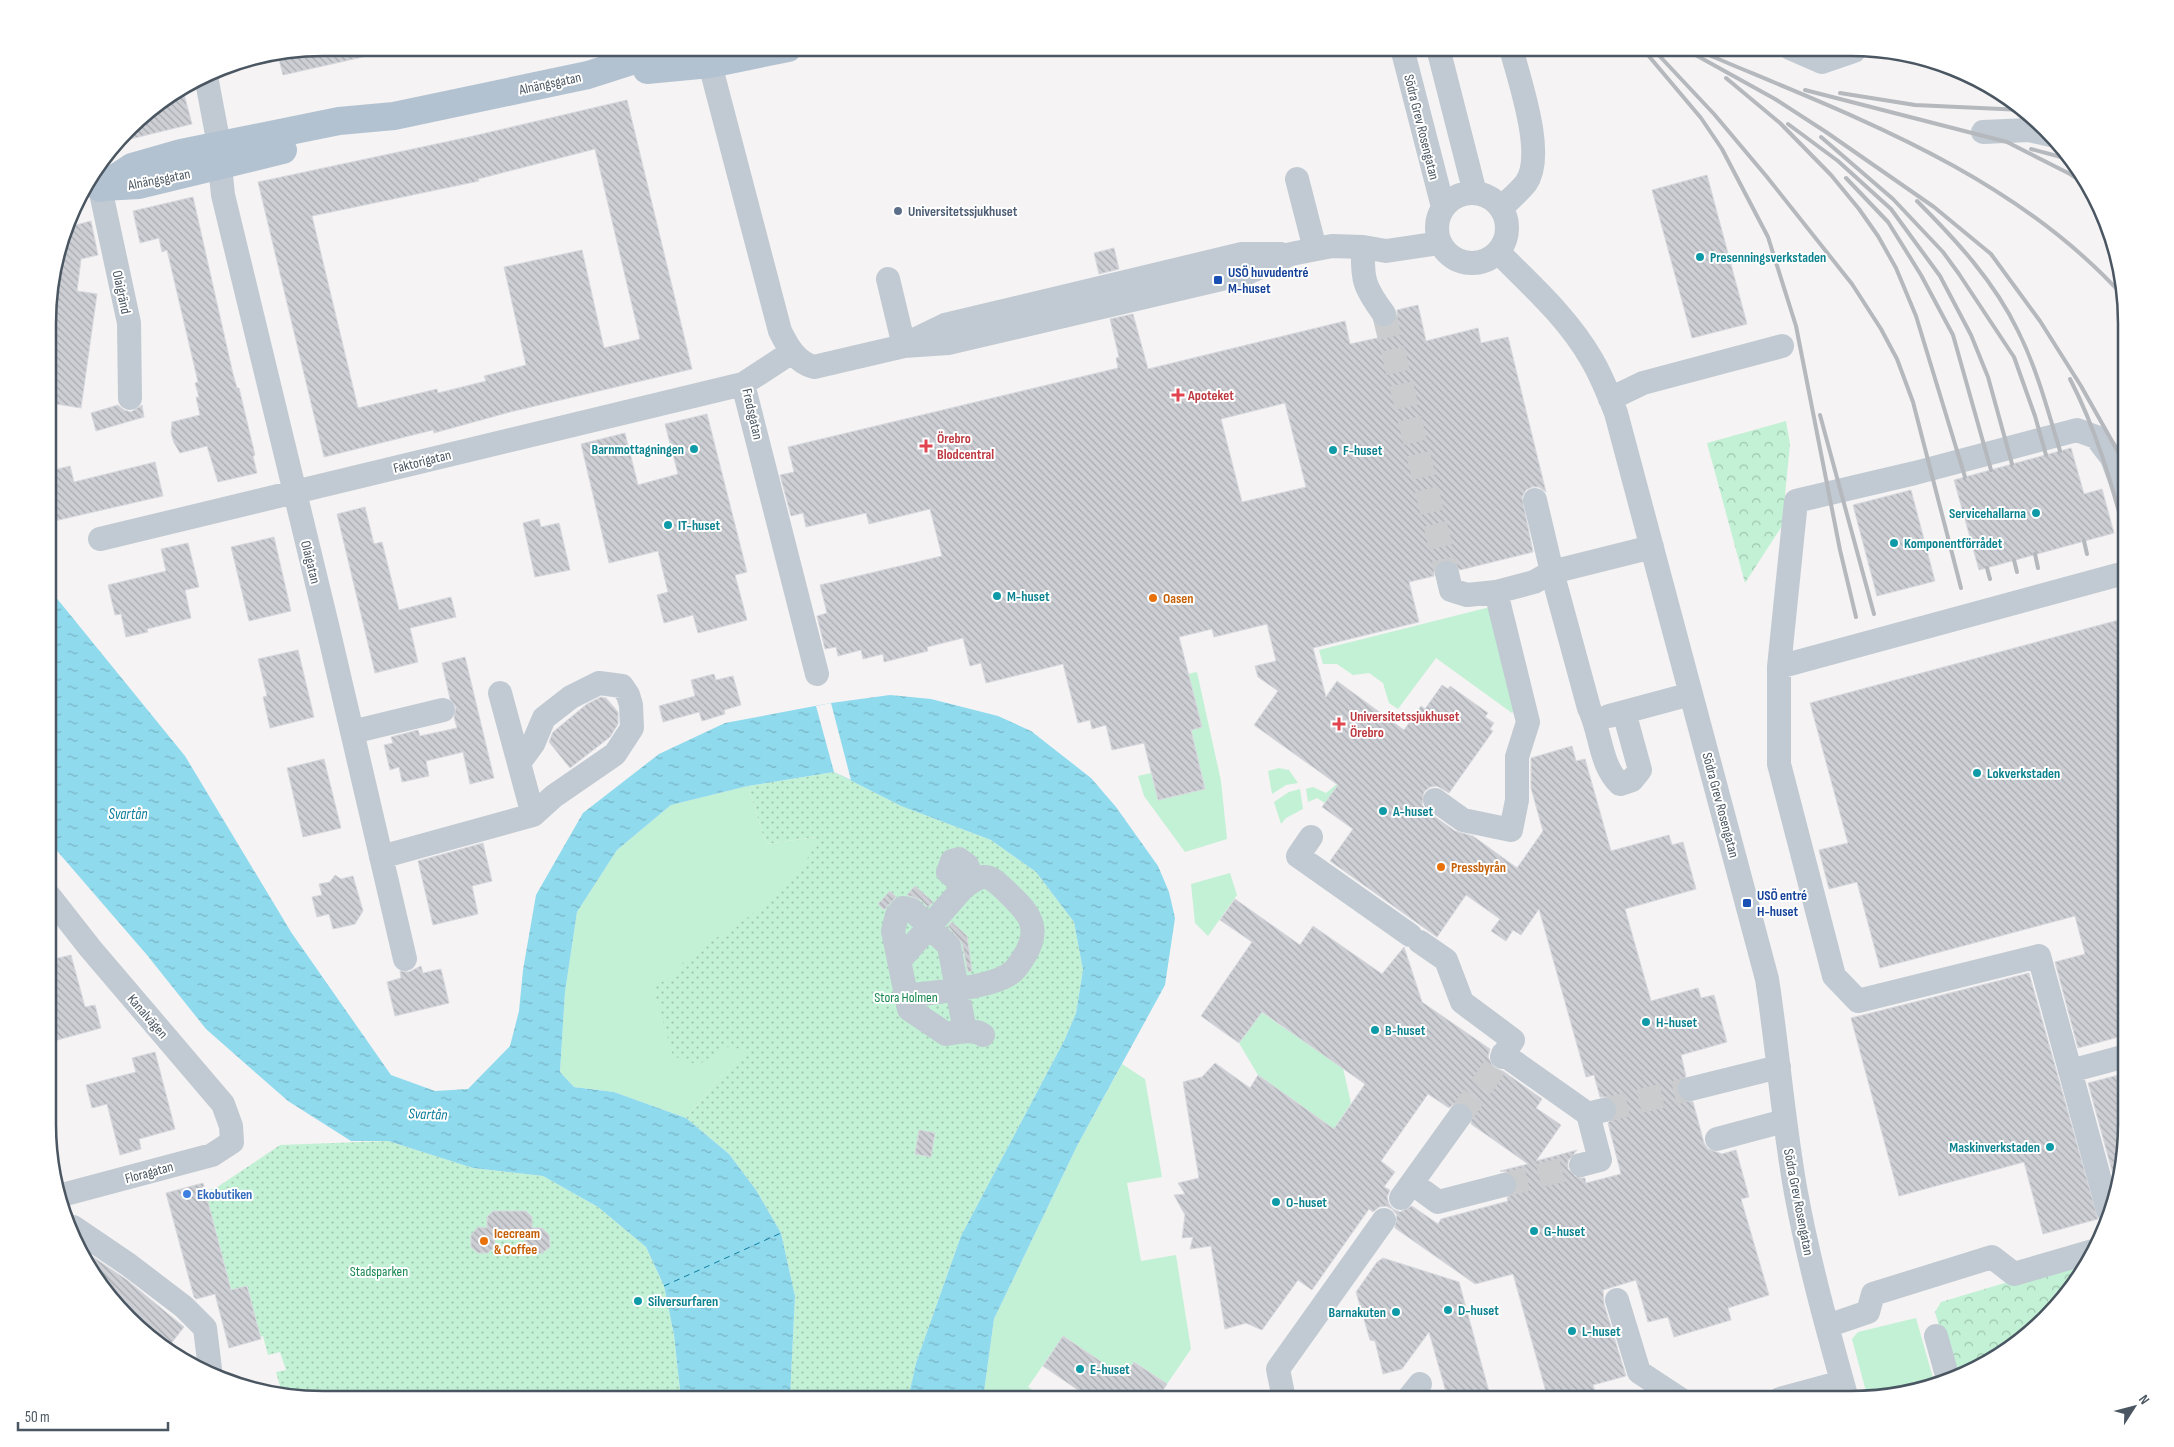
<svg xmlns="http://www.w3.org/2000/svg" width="2174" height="1447" viewBox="0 0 2174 1447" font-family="'Sofia Sans Condensed',sans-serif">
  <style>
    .grass { fill: #c3f1d5 }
    .forest { fill: url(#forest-crowns) }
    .park { fill: url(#park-dots) }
    .water { fill: url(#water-ripples) }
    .pier { fill: #f5f3f3 }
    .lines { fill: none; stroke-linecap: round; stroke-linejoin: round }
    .ferry { stroke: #0c7c9b; stroke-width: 1; stroke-dasharray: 6 5; stroke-linecap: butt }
    .building { fill: url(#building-back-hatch); stroke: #d7d9de; fill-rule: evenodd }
    .minor-tunnel { stroke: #caccce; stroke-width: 24; stroke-dasharray: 24 12; stroke-linecap: butt }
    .minor { stroke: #c1cad2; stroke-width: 24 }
    .major { stroke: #b3c2d1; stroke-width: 28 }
    .rail { stroke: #b5b8bd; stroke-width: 4 }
    .service-dot { fill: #5c6f8a; stroke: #fff; stroke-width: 2 }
    .culture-dot { fill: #0f9aa8; stroke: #fff; stroke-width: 2 }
    .transit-dot { fill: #1a4fb4; stroke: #fff; stroke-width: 2 }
    .health-dot { fill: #e0444e; stroke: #fff; stroke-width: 2 }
    .food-dot { fill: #e8710a; stroke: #fff; stroke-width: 2 }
    .shop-dot { fill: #3f7fe0; stroke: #fff; stroke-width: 2 }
    .labels { text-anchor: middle; stroke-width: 4; stroke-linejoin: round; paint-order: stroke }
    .street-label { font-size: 14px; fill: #4a5661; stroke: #fff }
    .service-label { font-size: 14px; font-weight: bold; fill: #4e5e75; stroke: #fff; text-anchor: start }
    .culture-label { font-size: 14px; font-weight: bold; fill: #0d838f; stroke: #fff; text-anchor: start }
    .transit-label { font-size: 14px; font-weight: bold; fill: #164399; stroke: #fff; text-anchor: start }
    .health-label { font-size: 14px; font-weight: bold; fill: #be3a42; stroke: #fff; text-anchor: start }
    .food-label { font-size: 14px; font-weight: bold; fill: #c56008; stroke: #fff; text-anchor: start }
    .park-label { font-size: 14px; fill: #17864f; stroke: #fff }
    .shop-label { font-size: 14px; font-weight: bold; fill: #366cbe; stroke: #fff; text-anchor: start }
    .water-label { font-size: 15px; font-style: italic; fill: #0c7c9b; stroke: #fff }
    .rim { fill: none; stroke: #4a5661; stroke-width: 2.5 }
  </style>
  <defs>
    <pattern id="forest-crowns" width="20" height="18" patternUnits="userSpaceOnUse" patternTransform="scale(1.25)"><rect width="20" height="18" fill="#c3f1d5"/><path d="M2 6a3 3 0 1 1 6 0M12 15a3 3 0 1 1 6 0" fill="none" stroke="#a0c6b0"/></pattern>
    <pattern id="park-dots" width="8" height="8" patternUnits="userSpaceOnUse" patternTransform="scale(1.25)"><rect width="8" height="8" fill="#c3f1d5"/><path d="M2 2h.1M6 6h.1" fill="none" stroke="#a0c6b0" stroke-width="1.8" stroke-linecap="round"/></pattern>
    <pattern id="water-ripples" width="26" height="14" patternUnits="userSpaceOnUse" patternTransform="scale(1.25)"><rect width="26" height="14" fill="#90daee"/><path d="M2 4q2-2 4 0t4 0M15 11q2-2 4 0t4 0" fill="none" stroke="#78b4c4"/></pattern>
    <pattern id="building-back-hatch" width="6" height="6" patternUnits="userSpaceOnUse" patternTransform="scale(1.25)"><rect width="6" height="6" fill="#cdcfd5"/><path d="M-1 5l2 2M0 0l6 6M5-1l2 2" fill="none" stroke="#a8abb0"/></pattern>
  </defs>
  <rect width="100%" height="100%" fill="#f5f3f3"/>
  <path class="grass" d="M1490,607L1518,709L1512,713L1436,658L1398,709L1389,703L1383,683L1369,673L1353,675L1337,664H1323L1319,650Z
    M1197,672L1221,781L1227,839L1185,852L1144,796L1138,776L1151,773L1158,800L1205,789L1191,730L1188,674Z
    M1279,768L1289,770L1298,783L1286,785L1272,794L1268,771Z
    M1337,784L1341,787L1325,803L1317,798L1308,802L1306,789L1313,787L1326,793Z
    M748,786L766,844L817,837L816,858L720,1011L752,1050L721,1076L686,1118L614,1092L574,1087L560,1072L565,991L577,912L617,850L671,805Z
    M1300,789L1303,809L1286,818L1281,824L1274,802L1289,792Z
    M1230,873L1237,895L1208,936L1195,923L1191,884Z
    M1261,1012L1343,1068L1351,1103L1334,1129L1258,1075L1239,1043Z
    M1122,1064L1145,1079L1162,1177L1127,1183L1141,1261L1176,1255L1191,1349L1167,1384L1135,1362L1124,1377L1063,1336L1028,1387L1046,1399H983L994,1319L1077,1146Z
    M1916,1318L1935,1385L1922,1390L1868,1399L1852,1339L1858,1332Z"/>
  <path class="forest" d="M1786,421L1790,444L1782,526L1745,583L1707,443Z
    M2089,1258C2068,1300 2029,1338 1989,1362C1979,1368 1966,1372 1954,1377L1935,1312L1941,1302Z"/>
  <path class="park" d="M834,772L901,806L991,840L1036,872L1074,922L1083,970L1076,1013L1065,1039L961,1236L916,1363L908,1399H790L795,1296L781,1233L756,1190L729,1154L686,1118L721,1076L751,1050L726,1047L698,1065L673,1056L653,987L673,976L681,964L701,952L707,944C747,918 804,886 816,837L766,844L748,786Z
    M388,1141L473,1168L543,1176L598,1207L646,1247L664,1286L674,1335L681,1399H571L555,1396L549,1399H323L282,1393L276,1372L286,1370L280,1352L268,1355L263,1336L260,1337L247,1286L231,1290L205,1191L216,1188L280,1145Z"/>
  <path class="water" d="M50,590L185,756L291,932L391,1075L435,1091L468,1089L510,1046L519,1011L523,970L536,895L583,813L659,754L725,723L831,703L890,695L931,699L998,716L1031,731L1091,778L1116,807L1158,866L1169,892L1175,918L1165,985L1077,1146L994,1319L983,1399H908L916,1363L961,1236L1065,1039L1076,1013L1083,970L1074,922L1036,872L991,840L901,806L834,772L748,786L671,805L617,850L577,912L565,992L560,1072L574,1087L614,1092L686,1118L729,1154L756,1190L781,1233L795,1296L790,1399H681L674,1335L664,1286L646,1247L598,1207L543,1176L473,1168L388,1141H351L288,1101L206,1029L147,955L58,852L50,838Z"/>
  <path class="pier" d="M831,703L851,780L834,772L816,706Z"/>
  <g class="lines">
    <path class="ferry" d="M664,1286L781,1233"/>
  </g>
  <path class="building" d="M323,48H375L376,54L283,75L278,56Z
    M183,90L192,124L122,141L141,116Z
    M627,100L692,369L510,412L434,433L433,430L324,457L258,182L469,137ZM595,149L640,339L604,348L582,250L504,267L526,365L484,376L486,381L438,393L437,389L358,408L312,216L479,181L478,179Z
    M1707,175L1747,324L1692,338L1652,190Z
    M193,197L233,374L237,388H239L255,455L253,456L257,473L218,482L207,446L180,453L174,443L171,433L172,422L200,415L196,397H199L195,383L198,382L167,250L162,252L159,238L140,243L133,211Z
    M91,221L98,255L81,259L77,291L97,294L81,408L50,403V287L68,227Z
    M1114,248L1119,269L1099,274L1094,253Z
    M1418,305L1426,341L1478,328L1481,343L1508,337L1546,492L1539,487H1532L1526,490L1522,497L1533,552L1460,570L1451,560H1443L1434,569V576L1409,582L1419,622L1313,648L1326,697L1337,681L1404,730L1421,706L1425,709L1442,685L1448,689L1450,686L1488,713L1485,717L1494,723L1490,729L1493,731L1449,793L1437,786L1430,787L1424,792L1422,805L1427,811L1455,831L1473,836L1517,868L1543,831L1531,788V758L1572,746L1576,761L1585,759L1611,851L1669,835L1672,845L1683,842L1696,889L1625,909L1651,1001L1698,988L1701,998L1714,995L1727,1042L1681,1055L1686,1076L1677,1085V1092L1680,1099L1693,1102L1704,1143L1708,1149L1722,1154L1736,1150L1749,1197L1741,1199L1769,1295L1728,1308L1731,1320L1674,1337L1668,1317L1648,1322L1636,1280L1603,1290L1604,1304L1626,1376L1593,1385L1597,1399H1548L1513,1274L1475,1284L1395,1228L1397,1215L1392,1209L1386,1206L1379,1207L1373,1212L1369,1209L1312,1290L1298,1280L1262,1330L1246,1323L1225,1329L1211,1246L1190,1249L1193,1237L1182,1238L1185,1215L1174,1195L1185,1194L1178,1183L1199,1178L1183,1082L1202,1077L1215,1063L1250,1088L1258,1075L1334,1129L1365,1084L1262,1012L1239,1043L1201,1016L1252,942L1220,920L1235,899L1300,945L1313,926L1382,974L1404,947L1422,1002L1490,1049L1488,1057L1494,1068L1503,1071L1542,1099L1536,1108L1561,1125L1536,1161L1577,1150L1568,1161V1169L1577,1178H1585L1586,1183L1621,1174L1608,1123L1617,1114V1106L1608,1097H1600L1594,1075L1586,1077L1539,909L1521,935L1513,930L1506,941L1491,931L1500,919L1466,895L1437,937L1330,861L1353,829L1322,807L1338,785L1254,725L1278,691L1258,677L1255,666L1276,661L1267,624L1214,637L1212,629L1179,637L1202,727L1191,730L1205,789L1158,800L1144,743L1112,750L1106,725L1092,729L1090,720L1078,723L1063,664L986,683L981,663L970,666L963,638L927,647L928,651L884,662L883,654L863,659L861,650L838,656L836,647L825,649L817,616L827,613L820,585L942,556L930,509L869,524L866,513L806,527L803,513L791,516L780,475L794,472L788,447L1118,368L1116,358L1119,357L1110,319L1133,314L1148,369L1345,321L1350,344L1382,337L1379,327L1386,328L1392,325L1397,319V310ZM1285,403L1306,487L1242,502L1221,419ZM1428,1094L1449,1108L1455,1103L1468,1105L1473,1111L1471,1124L1528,1164L1500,1171L1508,1172L1517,1181V1189L1507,1198L1508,1201L1441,1219L1438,1224L1412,1206L1400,1212L1393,1209L1389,1204L1387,1197L1390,1190L1384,1187L1395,1172L1381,1161Z
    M118,405L124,410L131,412L142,405L144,417L96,431L91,413Z
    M707,414L747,572L735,575L747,620L698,633L693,615L664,623L657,595L668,592L658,551L609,563L581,444L625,433L638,485L678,474L665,424Z
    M2071,448L2084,494L2102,489L2114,533L1979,570L1954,480Z
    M155,462L163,496L50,522V471L70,466L74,482Z
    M1911,490L1935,581L1877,596L1853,505Z
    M365,507L374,544L382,542L399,610L451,597L456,617L410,628L418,662L375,673L337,514Z
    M539,519L541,527L559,523L570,570L535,577L523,523Z
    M274,537L291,611L249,621L231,547Z
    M188,543L199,587L185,590L191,618L147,629L148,632L126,637L121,614L115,615L108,585L166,571L161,549Z
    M2126,618V1035L2078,1048L2055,962L2085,954L2075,916L1880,968L1857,882L1829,889L1819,850L1848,843L1810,703Z
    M298,650L314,717L270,728L263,697L267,696L258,659Z
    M465,657L494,778L470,784L463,752L426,761L429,776L402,782L399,767L390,770L384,745L393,743L391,737L418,730L420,736L457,728L454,717L456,707L450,699L442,663Z
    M714,674L716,680L733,676L741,705L724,710L725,714L702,721L699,712L663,722L659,706L695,696L691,680Z
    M601,697L606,698L618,712V724L610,737L570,768L549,742L553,732L587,704Z
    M324,759L341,828L303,837L287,768Z
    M483,843L492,881L472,886L478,914L433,925L418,861Z
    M335,875L341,879L353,876L363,911L355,924L333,929L329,914L317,917L312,897L322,895L319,884L330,882Z
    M915,886L933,902L928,907L921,900L907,895Z
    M890,891L896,897L884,910L878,904Z
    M952,922L967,936L972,971L968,972L962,943L948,926Z
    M71,955L85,1007L95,1005L101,1028L50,1042V960Z
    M421,966L423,973L441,969L449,1003L395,1016L387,982L401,978L400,971L409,972Z
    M2029,973L2098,1219L2043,1234L2024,1162L1899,1196L1851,1018Z
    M155,1052L175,1129L139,1139L141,1149L120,1155L107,1104L92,1108L86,1085L136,1072L132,1058Z
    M2126,1073V1142L2117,1189L2088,1083Z
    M919,1130L935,1133L931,1157L915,1154Z
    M203,1183L231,1290L247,1286L261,1339L229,1348L215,1294L196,1299L194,1297L166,1193Z
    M493,1211H526L532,1217V1228H542L549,1235L550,1247L542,1253L531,1254L525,1245L524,1235L494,1234L495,1246L488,1253H478L471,1247V1235L478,1227L487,1228V1217Z
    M80,1248L127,1280L184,1327L166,1350L116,1306L85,1262Z
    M1383,1258L1459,1282L1491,1399H1448L1429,1332L1402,1369L1383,1374L1375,1341L1370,1340L1356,1292L1377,1262Z
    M1063,1336L1124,1377L1134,1362L1167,1384L1157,1399H1091L1043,1366Z"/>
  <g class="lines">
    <path class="minor-tunnel" d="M1384,314L1447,573
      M1604,1110L1690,1089
      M1460,1116L1502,1057
      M1504,1185L1581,1165"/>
    <path class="minor" d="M1402,48L1443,207
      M1438,48L1475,193
      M1790,48L1822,62L1854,51L1856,48
      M710,64L780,331C788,347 796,362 814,367L904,346L948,343L1247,273L1291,254L1332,246L1363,247L1386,251L1440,243
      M206,76L219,145
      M1983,132L2029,130L2051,135
      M220,166L223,195L329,633L405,959
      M1297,179L1315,249
      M100,188L129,323L130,398
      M1437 228a35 35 0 1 1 70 0a35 35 0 1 1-70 0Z
      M1501,208C1509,200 1519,192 1526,183C1546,155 1519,80 1511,48
      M1363,247C1362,280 1364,287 1384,314
      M1498,252C1532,286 1568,318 1592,360C1602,377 1609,395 1616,413L1767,979C1778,1050 1783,1122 1796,1193C1809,1263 1828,1331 1847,1399
      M888,279L904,346
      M914,340L945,325L1242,254H1281
      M743,384L817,674
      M1610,399L1643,383L1782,346
      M1535,500L1552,572L1589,708C1601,732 1600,766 1620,784L1632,780L1640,770L1624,712
      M100,539L743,384L792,352
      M1447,573L1451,590L1467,595L1496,592L1534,582L1552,572L1652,547
      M1779,667L2117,575
      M500,693L533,815
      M1609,716L1691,694
      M352,732L443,710
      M1435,800L1463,820L1511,830L1517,800V757L1528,722L1496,592
      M1311,837L1298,856L1410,935
      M381,857L533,815L554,796L615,754L632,728L631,705L628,695L622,686L599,683L571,697L544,718L533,744L519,763
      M965,887L948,872L952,861L959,859L967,865L973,880
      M50,897L90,948L223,1104L231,1126L232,1142L212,1155L62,1195
      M1420,942L1446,960L1462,1002L1513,1040L1502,1057
      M900,960L963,888C969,884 975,878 983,877C992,876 998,884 1005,890C1026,910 1043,925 1025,955C1021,961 1017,969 1011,973C991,988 933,992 907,996
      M965,1031L949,946L912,910L903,908L897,915L893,931L909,1009L946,1034C958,1032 973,1028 983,1035
      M1503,1054L1588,1114L1604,1110
      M2070,1071L2126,1056
      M1690,1089L1779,1067
      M1717,1139L1784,1121
      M1581,1165L1600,1160L1588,1114
      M1412,1183L1438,1202L1504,1185
      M1401,1198L1460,1116
      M2108,1210L2039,956L1858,1001L1834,976L1779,764V667L1796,501L1915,473L2077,430L2096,437L2112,458L2126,496
      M73,1227L129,1265L184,1307L205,1328L210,1369L208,1372
      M1617,1300L1639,1372L1680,1399
      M1827,1326L1868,1312L1873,1294L1992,1257L2014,1274L2093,1251
      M1936,1336L1948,1379
      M1284,1399L1278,1369L1384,1220
      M1408,1399L1420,1384
      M1780,1399L1842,1382"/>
    <path class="major" d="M647,70L710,64L788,48
      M103,187L139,185L283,150
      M100,188L132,167L181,153L339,121L394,116L588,75L660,52L683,48"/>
    <path class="rail" d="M1642,48L1701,118L1722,149L1768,237L1796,326L1840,550L1856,617
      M1652,48L1714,114L1767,177L1852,284L1881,329L1897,359L1913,402L1961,588
      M1683,48L1775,99L1826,132L1934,207L1991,254L2040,321L2081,386L2126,466
      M1711,56C1858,118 2015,175 2125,298
      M1726,78L1780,123L1831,175L1859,209L1878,236L1896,268L1916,316L1965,477
      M1805,90L2007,142L2070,174L2091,188
      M1840,93L1915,105L2023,110
      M1788,124L1838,161L1891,209L1940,276L1971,335L1988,377L2012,464
      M1821,137L1893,199L1943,252L1959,274L2014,357L2035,416L2046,455
      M2031,149L2072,160
      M1846,178L1888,222L1921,275L1953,335L1991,470
      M1917,201C1956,240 1994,281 2018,331C2037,369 2048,411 2060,451
      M2070,379C2096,429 2111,482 2126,537
      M1820,415L1874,614
      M2084,541L2087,554
      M2035,554L2038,568
      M2014,560L2017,572
      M1987,568L1990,579"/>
  </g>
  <circle class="service-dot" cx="898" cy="211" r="5"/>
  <g class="culture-dot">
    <circle cx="1700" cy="257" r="5"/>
    <circle cx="694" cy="449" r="5"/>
    <circle cx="1333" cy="450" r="5"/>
    <circle cx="2036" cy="513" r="5"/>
    <circle cx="668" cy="525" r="5"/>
    <circle cx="1894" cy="543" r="5"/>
    <circle cx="997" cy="596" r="5"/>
    <circle cx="1977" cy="773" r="5"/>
    <circle cx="1383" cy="811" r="5"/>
    <circle cx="1646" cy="1022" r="5"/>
    <circle cx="1375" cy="1030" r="5"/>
    <circle cx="2050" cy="1147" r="5"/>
    <circle cx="1276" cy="1202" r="5"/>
    <circle cx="1534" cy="1231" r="5"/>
    <circle cx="638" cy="1301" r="5"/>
    <circle cx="1448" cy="1310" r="5"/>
    <circle cx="1396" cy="1312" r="5"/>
    <circle cx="1572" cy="1331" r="5"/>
    <circle cx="1080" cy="1369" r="5"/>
  </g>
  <g class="transit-dot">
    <rect x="1213" y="275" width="10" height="10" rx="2.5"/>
    <rect x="1742" y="898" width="10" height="10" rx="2.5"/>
  </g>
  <g class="health-dot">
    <path d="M1175.5 387.5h5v5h5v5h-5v5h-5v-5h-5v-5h5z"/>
    <path d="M923.5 438.5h5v5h5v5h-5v5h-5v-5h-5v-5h5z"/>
    <path d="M1336.5 716.5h5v5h5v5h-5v5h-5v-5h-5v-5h5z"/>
  </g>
  <g class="food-dot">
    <circle cx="1153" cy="598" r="5"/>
    <circle cx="1441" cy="867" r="5"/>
    <circle cx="484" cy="1241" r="5"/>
  </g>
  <circle class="shop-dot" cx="187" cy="1194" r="5"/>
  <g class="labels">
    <g class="street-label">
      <text transform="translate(550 83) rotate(-12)" y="5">Alnängsgatan</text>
      <text transform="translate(1422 127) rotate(76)" y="5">Södra Grev Rosengatan</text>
      <text transform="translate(159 179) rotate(-11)" y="5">Alnängsgatan</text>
      <text transform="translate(122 292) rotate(78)" y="5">Olaigränd</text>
      <text transform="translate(753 414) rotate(77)" y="5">Fredsgatan</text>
      <text transform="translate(422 461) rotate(-14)" y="5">Faktorigatan</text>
      <text transform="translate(311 562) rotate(76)" y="5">Olaigatan</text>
      <text transform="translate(1721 805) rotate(75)" y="5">Södra Grev Rosengatan</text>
      <text transform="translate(148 1016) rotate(49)" y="5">Kanalvägen</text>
      <text transform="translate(149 1172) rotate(-15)" y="5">Floragatan</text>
      <text transform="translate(1799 1202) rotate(79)" y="5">Södra Grev Rosengatan</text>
    </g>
    <g class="service-label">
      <text x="908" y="216">Universitetssjukhuset</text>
    </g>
    <g class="culture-label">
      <text x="1710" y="262">Presenningsverkstaden</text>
      <text x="684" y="454" text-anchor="end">Barnmottagningen</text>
      <text x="1343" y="455">F-huset</text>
      <text x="2026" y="518" text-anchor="end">Servicehallarna</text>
      <text x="678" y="530">IT-huset</text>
      <text x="1904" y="548">Komponentförrådet</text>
      <text x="1007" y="601">M-huset</text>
      <text x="1987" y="778">Lokverkstaden</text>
      <text x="1393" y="816">A-huset</text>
      <text x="1656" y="1027">H-huset</text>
      <text x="1385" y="1035">B-huset</text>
      <text x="2040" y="1152" text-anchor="end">Maskinverkstaden</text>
      <text x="1286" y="1207">O-huset</text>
      <text x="1544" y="1236">G-huset</text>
      <text x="648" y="1306">Silversurfaren</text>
      <text x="1458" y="1315">D-huset</text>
      <text x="1386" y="1317" text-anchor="end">Barnakuten</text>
      <text x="1582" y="1336">L-huset</text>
      <text x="1090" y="1374">E-huset</text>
    </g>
    <g class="transit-label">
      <text x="1228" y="277">USÖ huvudentré<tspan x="1228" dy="16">M-huset</tspan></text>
      <text x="1757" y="900">USÖ entré<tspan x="1757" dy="16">H-huset</tspan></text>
    </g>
    <g class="health-label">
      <text x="1188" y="400">Apoteket</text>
      <text x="937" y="443">Örebro<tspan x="937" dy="16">Blodcentral</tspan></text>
      <text x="1350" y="721">Universitetssjukhuset<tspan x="1350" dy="16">Örebro</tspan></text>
    </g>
    <g class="food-label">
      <text x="1163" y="603">Oasen</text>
      <text x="1451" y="872">Pressbyrån</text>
      <text x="494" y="1238">Icecream<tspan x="494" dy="16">&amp; Coffee</tspan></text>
    </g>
    <g class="park-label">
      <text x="906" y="1002">Stora Holmen</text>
      <text x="379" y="1276">Stadsparken</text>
    </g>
    <g class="shop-label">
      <text x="197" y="1199">Ekobutiken</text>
    </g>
    <g class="water-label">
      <text x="128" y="819">Svartån</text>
      <text transform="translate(428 1114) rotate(2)" y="5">Svartån</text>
    </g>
  </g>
  <path d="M0 0H2174V1447H0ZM323 56H1851A267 267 0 0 1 2118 323V1124A267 267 0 0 1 1851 1391H323A267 267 0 0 1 56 1124V323A267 267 0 0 1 323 56Z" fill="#fff" fill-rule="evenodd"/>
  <path class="rim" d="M323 56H1851A267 267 0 0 1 2118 323V1124A267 267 0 0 1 1851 1391H323A267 267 0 0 1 56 1124V323A267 267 0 0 1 323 56Z"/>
  <g transform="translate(2134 1407) rotate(54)" stroke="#ffffff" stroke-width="4" paint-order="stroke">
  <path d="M0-4L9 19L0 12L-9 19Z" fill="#4a5661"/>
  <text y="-8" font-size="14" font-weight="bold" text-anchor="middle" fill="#4a5661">N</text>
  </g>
  <path d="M18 1422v8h150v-8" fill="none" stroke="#4a5661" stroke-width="2.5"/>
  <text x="25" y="1422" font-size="15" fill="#4a5661" stroke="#ffffff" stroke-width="4" paint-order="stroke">50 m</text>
</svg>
